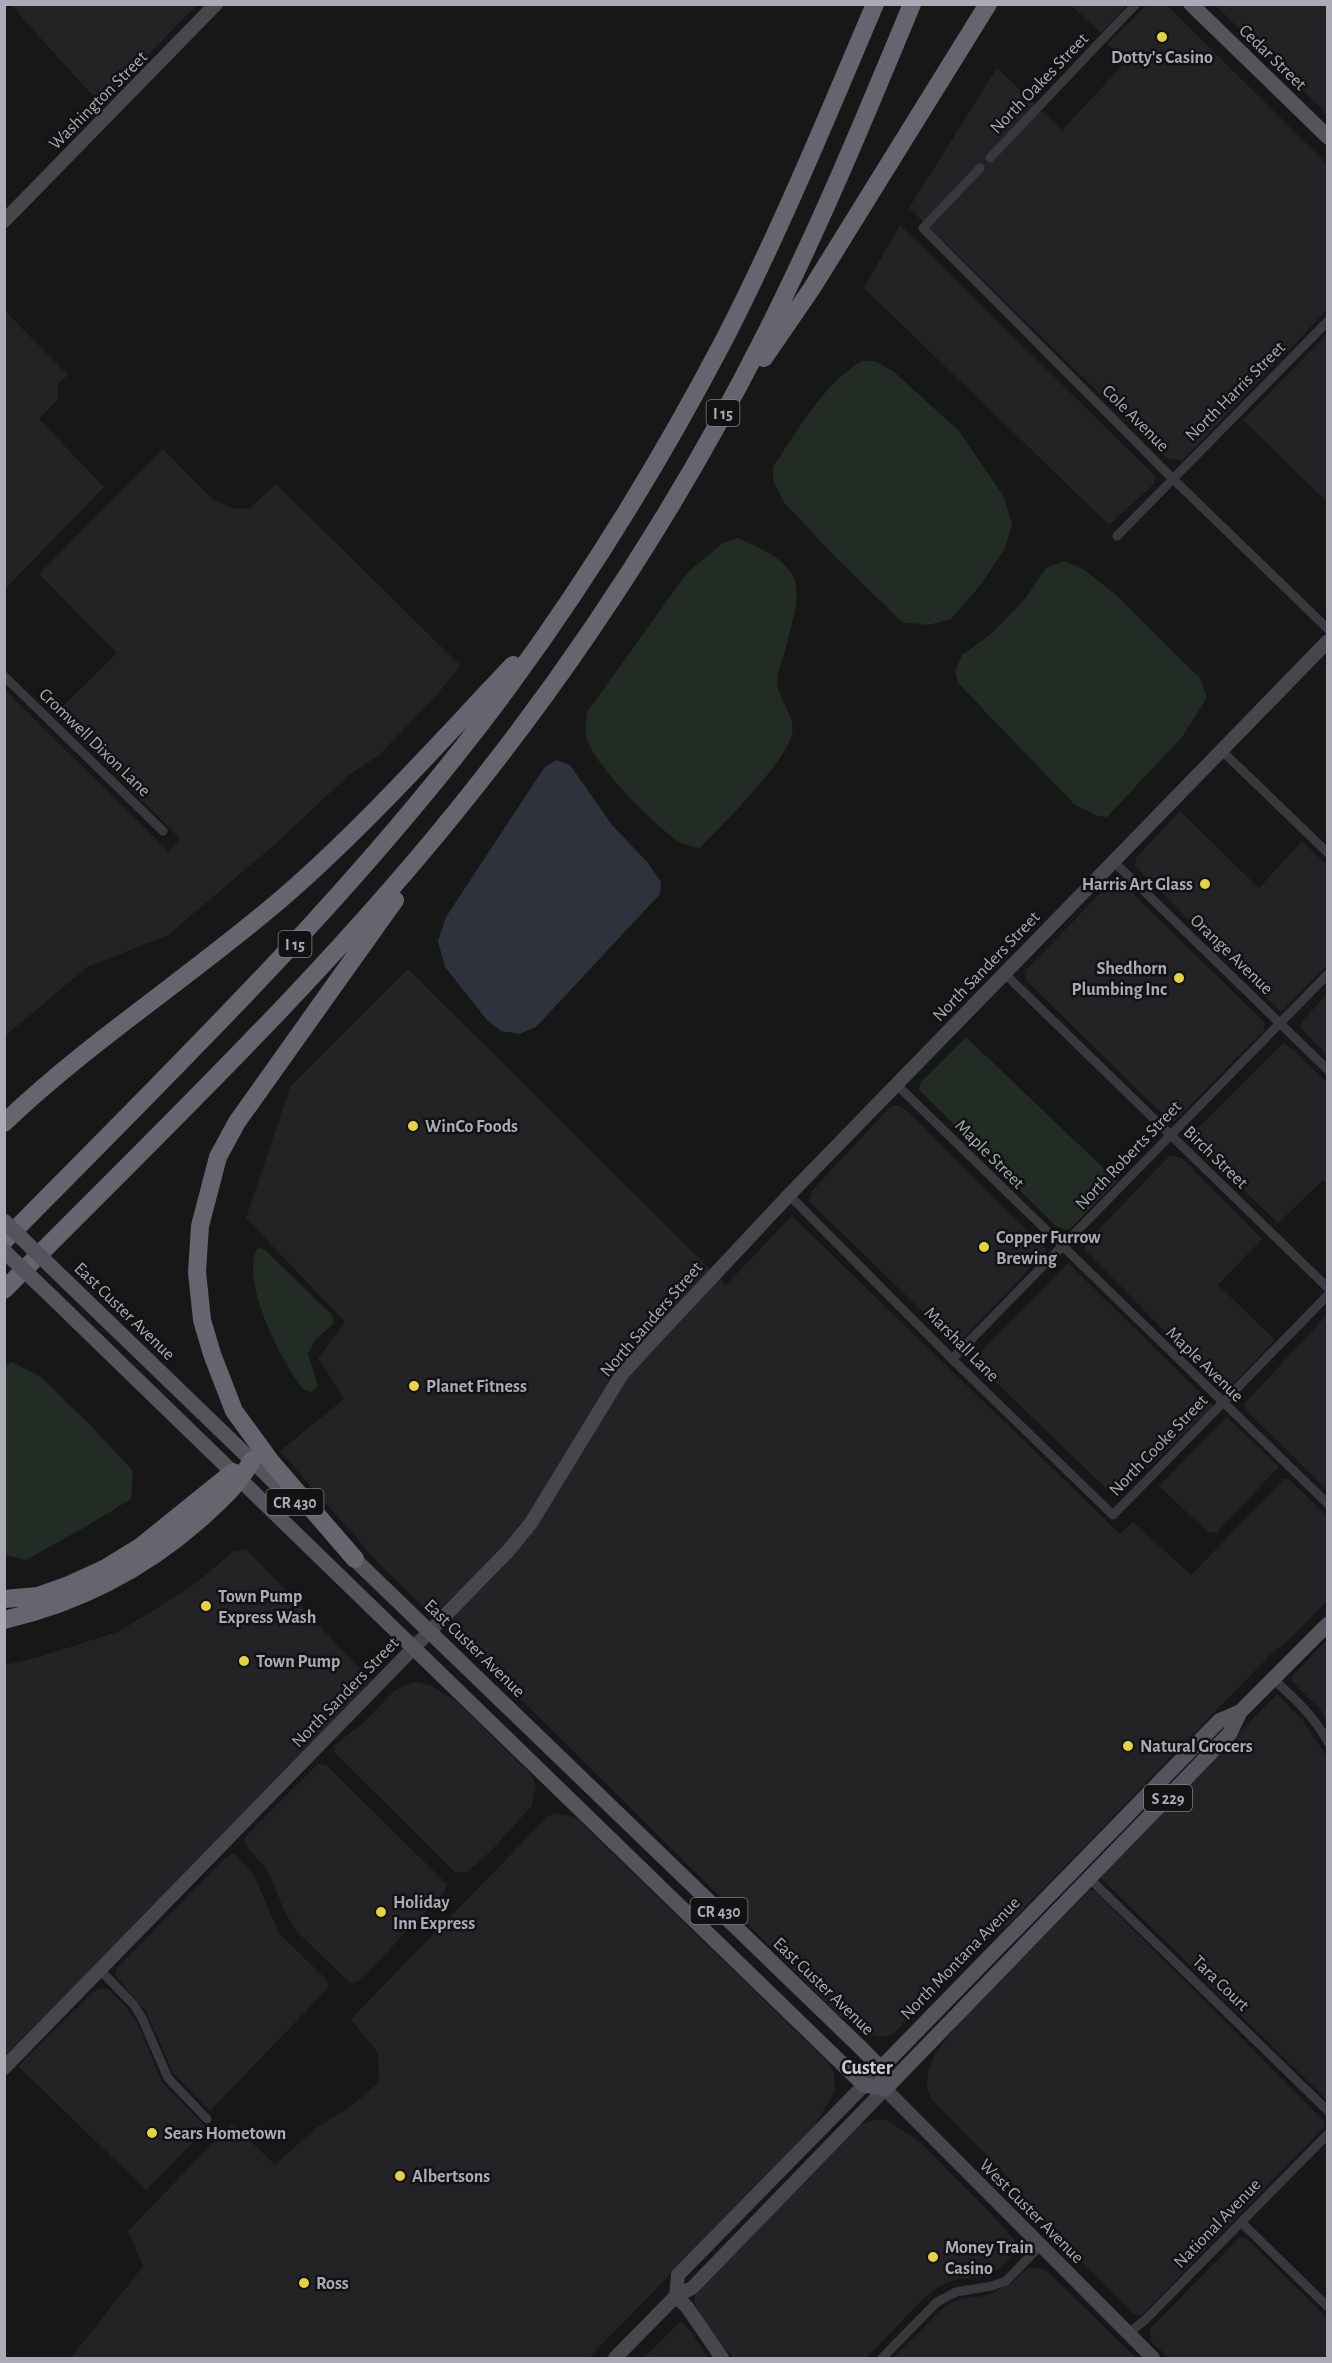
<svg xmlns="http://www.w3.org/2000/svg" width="1332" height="2363" viewBox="0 0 1332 2363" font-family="'Alegreya Sans',sans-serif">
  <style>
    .built { fill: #232325 }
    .green { fill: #232b25 }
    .water { fill: #2d323c }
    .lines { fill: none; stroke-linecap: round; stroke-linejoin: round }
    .street { stroke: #38383d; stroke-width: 9 }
    .secondary { stroke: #46464d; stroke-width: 14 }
    .primary { stroke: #54545c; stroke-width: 15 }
    .highway { stroke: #64656e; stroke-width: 18 }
    .primary-bridge { stroke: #54545c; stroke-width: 15 }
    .poi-dot { fill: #e6d341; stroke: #121213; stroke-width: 2 }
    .labels { text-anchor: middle; stroke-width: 5; stroke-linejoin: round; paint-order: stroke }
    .shield { fill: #121213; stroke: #7c7d86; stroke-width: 1.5 }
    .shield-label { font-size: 16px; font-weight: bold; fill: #aaabb7 }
    .poi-label { font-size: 18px; font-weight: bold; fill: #aaabb7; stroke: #121213; text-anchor: start }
    .street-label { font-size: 18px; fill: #aaabb7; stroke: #121213 }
    .neighbourhood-label { font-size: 20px; font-weight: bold; fill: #cacbd4; stroke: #121213 }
  </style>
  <rect width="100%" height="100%" fill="#171718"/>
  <path class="built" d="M11,5H197L100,104Z
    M1071,5H1127L1101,33Z
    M1147,5H1167L1327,164V310L1182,461L1166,458L909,208L997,68L1062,130L1125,63L1107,44Z
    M1215,5H1327V114Z
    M900,225L1155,476L1154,484L1109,525L864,288Z
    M4,310L68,375L58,384V399L39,419L104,487L5,589Z
    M1327,334V502L1243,420Z
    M163,449L212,499L235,509L250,508L276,484L460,665L437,695L379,755L349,775L272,847L168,935L87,967L5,1036V690L168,851L180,839L56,713L117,653L39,574Z
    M1180,811L1259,888L1302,841L1327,865V965L1281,1012L1135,866L1136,858Z
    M1119,880L1265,1023L1264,1030L1174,1122L1158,1110L1026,980L1025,971L1112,881Z
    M408,969L726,1285L792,1216L1120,1534L1133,1522L1191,1575L1284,1479H1289L1327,1516V1601L1291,1638L1273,1652L1011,1922L977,1948L893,2034L884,2037L868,2034L841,2017L545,1723L381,1566L280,1451L344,1399L318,1358L345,1322L246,1218L290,1087Z
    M1327,995V1055L1301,1028L1302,1021Z
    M1283,1043L1294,1050L1327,1083L1328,1184L1323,1180L1278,1223L1193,1142L1192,1134Z
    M896,1105L905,1109L1047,1250L957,1345L809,1201L812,1191L888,1109Z
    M1170,1155L1183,1159L1262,1239L1218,1285L1275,1340L1229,1388L1221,1386L1212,1379L1084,1249L1086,1243Z
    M1068,1263L1214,1406L1116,1498L973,1360Z
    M1327,1315V1490L1246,1410L1244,1404Z
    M1227,1417L1279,1467L1216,1533L1208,1532L1159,1486Z
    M247,1550L371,1680L340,1714L5,2057V1665L39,1657L120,1631L192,1586L234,1551Z
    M1327,1640V1723L1321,1710L1293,1682L1292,1676Z
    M415,1682L432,1686L457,1702L529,1772L534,1780L536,1786L531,1807L490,1852L466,1873L455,1872L334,1752L335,1745L365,1721L395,1690Z
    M1277,1694L1303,1721L1327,1757V2100L1099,1876Z
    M318,1764L326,1765L447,1884L444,1892L369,1971L357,1982L353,1983L348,1981L296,1931L284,1910L268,1871L246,1846L244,1841L246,1836Z
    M555,1813L575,1817L827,2061L834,2073L835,2091L815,2125L589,2358H71L143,2266L128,2231L232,2123L275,2165L316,2128L349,2108L379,2082L378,2053L351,2019L548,1816Z
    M234,1854L254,1875L279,1933L326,1979L329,1987L210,2111L173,2073L146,2011L115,1975L117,1968L226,1857Z
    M1089,1890L1096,1892L1323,2120L1325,2124L1323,2128L1142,2315H1135L1063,2244L1004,2173L932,2100L927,2089L928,2071L935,2054L960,2021Z
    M102,1988L108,1989L125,2006L137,2022L162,2082L207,2128L146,2190L18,2066L94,1991Z
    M877,2119L887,2120L919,2141L996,2219L1016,2242L1015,2252L1000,2268L982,2277L958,2279L941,2285L926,2296L866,2358H734L715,2340L697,2308L694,2302L696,2291L856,2126Z
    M1243,2237L1246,2238L1327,2318V2358H1169L1151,2341L1150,2329L1239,2238Z
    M1032,2267L1045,2269L1136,2358H893L940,2311L951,2303L963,2298L985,2296L1012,2283L1024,2271Z
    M681,2321L692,2333L708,2358H644Z"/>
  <path class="green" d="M861,361H875L894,372L959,431L1004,497L1012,524L1005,548L982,583L951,619L928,625L902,622L836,558L783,501L773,481V467C799,429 821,387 861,361Z
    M738,538C809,569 803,582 785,651C782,660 777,673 777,682C778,700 796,716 792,734C786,762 721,826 700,848C692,847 684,845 678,841C655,826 590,761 586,736C584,729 587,720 587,712L687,573L723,543Z
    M1064,561L1083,569L1116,595L1200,678L1207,698L1182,737L1107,817L1098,816L1074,804L958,683L955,671L962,655L991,634L1025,599L1046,568Z
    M966,1037L1117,1181L1071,1228L1066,1230L1057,1227L919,1090L921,1082Z
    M258,1248L264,1249L332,1315L334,1323L315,1340L308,1354L318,1386L312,1392L304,1390C283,1365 238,1279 258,1248Z
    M12,1362L41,1377L93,1428L133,1471L131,1499L85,1527L26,1560L5,1555L4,1366Z"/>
  <path class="water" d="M556,760L570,765L612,825L648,863L661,882L660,894L536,1027L520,1034L501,1031L487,1020L445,967L438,941L446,917L544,768Z"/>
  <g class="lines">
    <path class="street" d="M990,158L1136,4
      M980,168L923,228L1172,478L1328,629
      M1117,536L1328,321
      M4,676L163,831
      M1221,750L1328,853
      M1113,861L1328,1070
      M1004,973L1328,1288
      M896,1084L1328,1504
      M789,1195L952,1359L1113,1515L1328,1295
      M952,1359L1328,974
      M1273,1679C1295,1699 1314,1716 1328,1742
      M1090,1879L1328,2111
      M100,1970L134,2005L142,2018L168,2078L207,2119
      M1242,2223L1328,2307
      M1128,2334L1146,2319L1328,2134
      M882,2358L937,2302L956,2292L992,2286L1006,2281L1041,2245"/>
    <path class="secondary" d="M4,221L216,4
      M4,2068L508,1551L531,1523L622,1374L655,1338L789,1195L1328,641
      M676,2296L678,2275L881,2068
      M676,2296L687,2307L722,2358
      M615,2358L676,2296L692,2288L885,2089L1153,2358"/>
    <path class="primary" d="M1191,4L1328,137
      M67,1282L300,1507
      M53,1298L864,2085L885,2089
      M348,1553L861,2048L881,2068L885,2089
      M881,2068L1219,1721L1240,1712
      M885,2089L1230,1733L1240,1712L1328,1624"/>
    <path class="highway" d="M764,358L812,288L988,4
      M4,1123C92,1039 195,974 287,894C368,823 439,743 513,665
      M4,1241C180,1062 361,888 510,685C590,576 661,460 724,340C780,231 827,117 875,4
      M4,1290C164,1128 333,968 474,789C586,648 685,494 766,333C820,226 866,115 912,4
      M355,1559L272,1463L234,1411L212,1354L202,1320L197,1272L200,1226L218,1157L237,1122L395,900
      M4,1599L38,1596L69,1585L106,1568L140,1547L233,1472
      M4,1620C77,1603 141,1571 198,1521C219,1502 238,1486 252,1460"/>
    <path class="primary-bridge" d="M4,1221L67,1282
      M4,1251L53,1298"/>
  </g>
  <g class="poi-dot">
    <circle cx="1162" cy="37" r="6"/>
    <circle cx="1205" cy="884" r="6"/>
    <circle cx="1179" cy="978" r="6"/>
    <circle cx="413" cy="1126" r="6"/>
    <circle cx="984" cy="1247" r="6"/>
    <circle cx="414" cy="1386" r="6"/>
    <circle cx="206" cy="1606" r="6"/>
    <circle cx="244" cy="1661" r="6"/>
    <circle cx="1128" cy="1746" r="6"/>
    <circle cx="381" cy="1912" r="6"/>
    <circle cx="152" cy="2133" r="6"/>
    <circle cx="400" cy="2176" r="6"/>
    <circle cx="933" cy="2257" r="6"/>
    <circle cx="304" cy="2283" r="6"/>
  </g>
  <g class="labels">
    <g class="shield">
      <rect x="706.5" y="400" width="33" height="26" rx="4.5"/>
      <rect x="278.5" y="931" width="33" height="26" rx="4.5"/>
      <rect x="266.5" y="1489" width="57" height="26" rx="4.5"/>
      <rect x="1144" y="1785" width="48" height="26" rx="4.5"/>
      <rect x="690.5" y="1898" width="57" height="26" rx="4.5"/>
    </g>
    <g class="shield-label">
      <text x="723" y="419">I 15</text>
      <text x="295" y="950">I 15</text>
      <text x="295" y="1508">CR 430</text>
      <text x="1168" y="1804">S 229</text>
      <text x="719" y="1917">CR 430</text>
    </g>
    <g class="poi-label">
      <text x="1162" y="63" text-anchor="middle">Dotty's Casino</text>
      <text x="1193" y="890" text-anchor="end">Harris Art Glass</text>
      <text x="1167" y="974" text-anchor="end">Shedhorn<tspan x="1167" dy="21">Plumbing Inc</tspan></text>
      <text x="425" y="1132">WinCo Foods</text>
      <text x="996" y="1243">Copper Furrow<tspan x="996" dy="21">Brewing</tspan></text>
      <text x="426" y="1392">Planet Fitness</text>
      <text x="218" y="1602">Town Pump<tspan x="218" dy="21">Express Wash</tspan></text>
      <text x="256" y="1667">Town Pump</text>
      <text x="1140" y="1752">Natural Grocers</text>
      <text x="393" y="1908">Holiday<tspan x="393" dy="21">Inn Express</tspan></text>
      <text x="164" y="2139">Sears Hometown</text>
      <text x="412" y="2182">Albertsons</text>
      <text x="945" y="2253">Money Train<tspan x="945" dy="21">Casino</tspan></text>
      <text x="316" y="2289">Ross</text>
    </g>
    <g class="street-label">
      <text transform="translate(1273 57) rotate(44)" y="6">Cedar Street</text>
      <text transform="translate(1039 83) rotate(-46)" y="6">North Oakes Street</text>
      <text transform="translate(98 100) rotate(-45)" y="6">Washington Street</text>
      <text transform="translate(1235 391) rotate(-45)" y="6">North Harris Street</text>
      <text transform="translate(1136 418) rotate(45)" y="6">Cole Avenue</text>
      <text transform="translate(95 742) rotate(44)" y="6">Cromwell Dixon Lane</text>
      <text transform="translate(1232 954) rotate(44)" y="6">Orange Avenue</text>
      <text transform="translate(986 966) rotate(-46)" y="6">North Sanders Street</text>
      <text transform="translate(990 1154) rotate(45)" y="6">Maple Street</text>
      <text transform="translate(1128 1155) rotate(-46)" y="6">North Roberts Street</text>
      <text transform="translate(1216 1157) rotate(44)" y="6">Birch Street</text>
      <text transform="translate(125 1311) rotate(44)" y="6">East Custer Avenue</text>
      <text transform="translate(651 1319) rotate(-49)" y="6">North Sanders Street</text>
      <text transform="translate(962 1344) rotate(45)" y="6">Marshall Lane</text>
      <text transform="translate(1205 1364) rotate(44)" y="6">Maple Avenue</text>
      <text transform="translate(1158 1445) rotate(-46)" y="6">North Cooke Street</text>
      <text transform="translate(475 1648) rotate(44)" y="6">East Custer Avenue</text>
      <text transform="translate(345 1692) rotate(-46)" y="6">North Sanders Street</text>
      <text transform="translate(960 1958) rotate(-46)" y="6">North Montana Avenue</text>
      <text transform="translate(1221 1983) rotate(44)" y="6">Tara Court</text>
      <text transform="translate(824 1986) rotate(44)" y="6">East Custer Avenue</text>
      <text transform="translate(1032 2211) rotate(45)" y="6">West Custer Avenue</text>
      <text transform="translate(1217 2223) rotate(-46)" y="6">National Avenue</text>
    </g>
    <g class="neighbourhood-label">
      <text x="867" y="2074">Custer</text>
    </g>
  </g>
  <rect width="1332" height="2363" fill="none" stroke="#aaabb7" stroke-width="12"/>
</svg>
